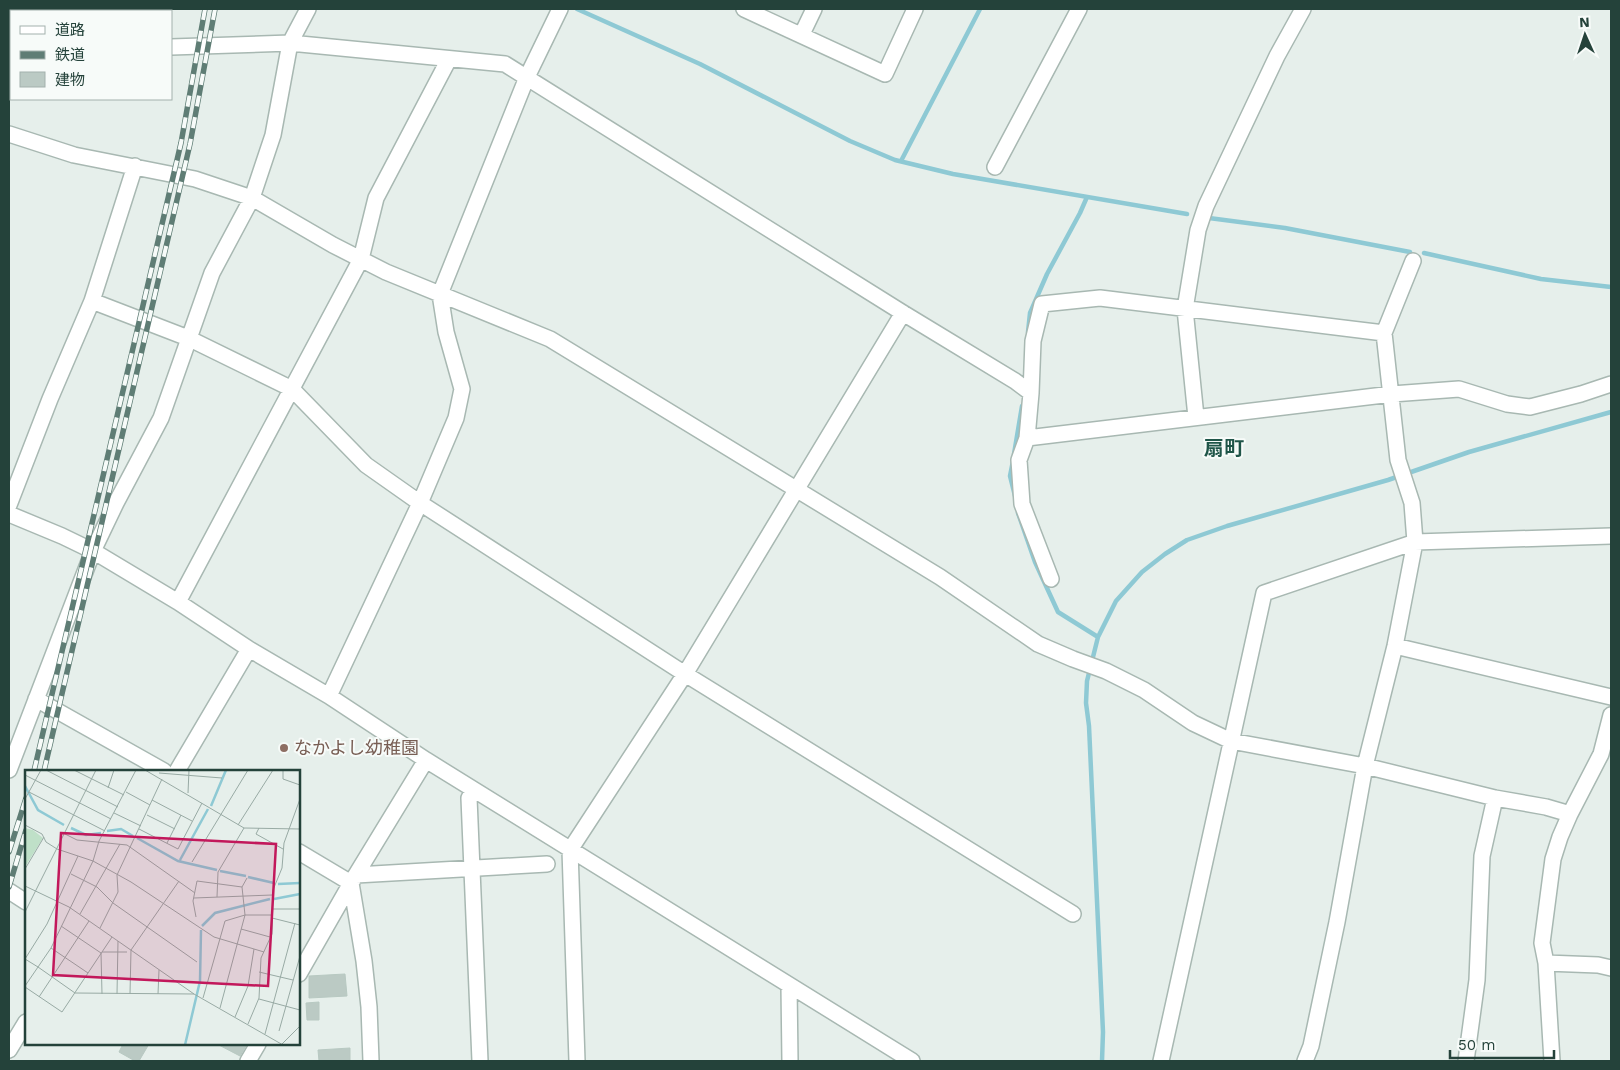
<svg xmlns="http://www.w3.org/2000/svg" width="1620" height="1070" viewBox="0 0 1620 1070" font-family="'Work Sans','Noto Sans JP',sans-serif">
  <style>
    .lines { fill: none; stroke-linecap: round; stroke-linejoin: round }
    .stream { stroke: #8ec9d4; stroke-width: 4.5 }
    .building { fill: #bbcac4; stroke: #b8c9c2 }
    .minor-casing { stroke: #a8b8b2; stroke-width: 18 }
    .highway-casing { stroke: #c2cac8; stroke-width: 18 }
    .minor { stroke: #fff; stroke-width: 15 }
    .highway { stroke: #2f6f62; stroke-width: 15 }
    .rail-casing { stroke: #5f7d75; stroke-width: 5.5 }
    .rail { stroke: #f7fbf9; stroke-width: 4; stroke-dasharray: 11; stroke-linecap: butt }
    .education-dot { fill: #8d6e63; stroke: #f7fbf9; stroke-width: 2 }
    .labels { text-anchor: middle; stroke-width: 4; stroke-linejoin: round; paint-order: stroke }
    .education-label { font-size: 18px; fill: #785e54; stroke: #f7fbf9; text-anchor: start }
    .quarter-label { font-size: 20px; font-weight: bold; fill: #1f5548; stroke: #f7fbf9 }
    .inset-river { fill: none; stroke: #8ec9d4; stroke-width: 2.5 }
    .inset-road { fill: none; stroke: #98aaa4; stroke-width: 1 }
    .view { fill: #c2185b; fill-opacity: 0.15; stroke: #c2185b; stroke-width: 2.5 }
    .inset-edge { fill: none; stroke: #24423a; stroke-width: 2.5 }
  </style>
  <rect width="100%" height="100%" fill="#e6efeb"/>
  <g class="lines">
    <path class="stream" d="M577,9L700,64L850,141L895,160L953,174L1187,214
      M901,161L980,9
      M1209,218L1285,228L1410,252
      M1424,253L1541,279L1611,287
      M1028,332L1030,313L1047,274L1080,213L1087,197
      M1014,454L1022,406
      M1013,461L1010,476L1015,496
      M1018,513L1035,562L1058,612L1098,637
      M1102,1061L1103,1032L1089,726L1086,703L1087,681L1098,637L1116,601L1142,572L1165,554L1187,540L1227,526L1388,480L1469,452L1611,412"/>
  </g>
  <path class="building" d="M345,974L347,996L309,998V976Z
    M319,1002V1020H307L306,1003Z
    M123,1044H149L139,1061H135L119,1052Z
    M217,1044H247L240,1056Z
    M350,1048V1061H319L318,1050Z"/>
  <g class="lines">
    <g class="minor-casing">
      <path id="minor" d="M40,9L44,11
        M744,9L885,74L915,9
        M802,34L814,9
        M171,47L290,43L505,64L903,313L1015,381L1031,393
        M9,134L74,155L195,179L252,198L333,245L386,272L550,339L940,577L1038,644L1073,659L1106,671L1144,690L1193,723L1231,741L1365,766L1495,798L1546,807L1570,814
        M995,167L1079,9
        M92,301L188,338L292,389L366,465L420,503L685,674L1073,914
        M1196,417L1185,309L1198,230L1206,206L1277,56L1303,9
        M1027,438L1392,394L1459,389L1507,404L1530,407L1581,394L1611,384
        M9,505L50,399L92,301L135,166
        M9,514L62,536L93,551L178,602L249,649L329,696L426,760L912,1061
        M1051,579L1022,504L1019,460L1027,438L1031,393L1033,341L1042,304L1100,298L1384,333
        M178,602L361,259L376,198L449,59
        M1395,646L1611,697
        M329,696L420,503L456,418L462,389L446,332L440,294L527,77L560,9
        M36,699L164,771
        M9,770L93,551L116,503L161,418L212,273L252,198L273,135L290,43L308,9
        M177,771L249,649
        M474,790L469,798L480,1061
        M299,852L351,883L364,961L369,1007L371,1061
        M356,875L547,864
        M9,891L26,902
        M1546,963L1598,965L1611,968
        M299,974L351,883L426,760
        M789,986L790,1061
        M9,1050L26,1022
        M248,1061L258,1044
        M577,1061L570,850L685,674L903,313
        M1161,1061L1264,593L1415,542L1611,536
        M1305,1061L1311,1046L1337,922L1365,766L1395,646L1415,542L1412,503L1398,460L1384,333L1413,261
        M1466,1061L1477,980L1482,856L1495,798
        M1552,1061L1546,963L1542,943L1553,859L1560,837L1570,814L1601,754L1611,715"/>
    </g>
    <g class="highway-casing">
      <path id="highway" d="M25,11L26,9
        M9,47L11,41"/>
    </g>
    <use href="#minor" class="minor"/>
    <use href="#highway" class="highway"/>
    <g class="rail-casing">
      <path id="rail" d="M34,771L181,143L205,9
        M44,771L190,144L215,9
        M9,852L26,798
        M9,887L26,830"/>
    </g>
    <use href="#rail" class="rail"/>
  </g>
  <circle class="education-dot" cx="284" cy="748" r="5"/>
  <g class="labels">
    <g class="education-label">
      <text x="294" y="754">なかよし幼稚園</text>
    </g>
    <g class="quarter-label">
      <text x="1224" y="455">扇町</text>
    </g>
  </g>
  <g transform="translate(25 770)">
    <rect width="275" height="275" fill="#e6efeb"/>
    <path d="M0,58L8,60L18,68L0,97Z" fill="#bfe0c8"/>
    <path class="inset-river" d="M0,16L13,40L39,55M186,36L201,0M46,58L61,65L76,63M82,61L96,59L108,66M112,68L153,91L192,100M155,90L183,39M195,101L221,106M223,107L249,113M253,114L275,113M249,129L275,124M177,156L190,143L245,129M160,275L175,211L176,160"/>
    <path class="inset-road" d="M21,0L93,37M49,0L99,25M120,0L219,58L275,59M258,0V9L275,15M134,3L197,8M0,5L86,49M83,18L89,0M4,22L80,61M101,22L125,35M163,23L164,0M0,29L16,0M127,30L167,51M89,43L116,56M122,45L150,59M0,55L17,64L21,72L32,79L68,91L106,112L189,167L239,182M213,55L248,0M234,58L231,64L258,79M114,59L153,79L177,33M40,64L52,70L102,75L170,123M142,73L156,45M167,92L223,0M0,99L19,67M46,104L72,117L88,133L172,192M0,116L44,137L169,224L258,275M192,127L193,102L219,58M169,128L247,125M248,139H275M0,142L71,0M55,144L95,74M171,147L168,131L172,111L217,117M247,148L275,155M36,156L76,183L77,224M75,158L93,122L92,105L137,9M216,159L245,167M26,178L63,203M77,182H102M0,189L22,154L53,86M0,189L13,197M13,197L50,223L169,224M234,202L268,210M0,216L26,178L68,91L74,71L111,0M0,217L37,242L87,167M92,224L93,171M105,224L106,180L154,111M133,224L134,200M14,227L64,151M178,228L200,151L220,145H247M234,229L275,240M195,238L220,145L217,117L222,108M210,247L223,216L229,179M223,254L234,228L236,188L247,164L248,120L257,98L259,73L275,29M254,261L275,186M240,264L270,153M256,275L275,256"/>
    <path class="view" d="M36,63L251,74L243,216L28,205Z"/>
    <rect width="275" height="275" class="inset-edge"/>
  </g>
  <rect width="1620" height="1070" fill="none" stroke="#24423a" stroke-width="20"/>
  <rect x="10" y="10" width="162" height="90" fill="#f7fbf9" stroke="#a3b1ad"/>
  <rect x="20" y="26" width="25" height="8" fill="#ffffff" stroke="#a3b1ad"/>
  <text x="55" y="35" font-size="15" fill="#24423a">道路</text>
  <rect x="20" y="51" width="25" height="8" fill="#5f7d75" stroke="#a3b1ad"/>
  <text x="55" y="60" font-size="15" fill="#24423a">鉄道</text>
  <rect x="20" y="72" width="25" height="15" fill="#bbcac4" stroke="#a3b1ad"/>
  <text x="55" y="85" font-size="15" fill="#24423a">建物</text>
  <g transform="translate(1585 35) rotate(357)" stroke="#f7fbf9" stroke-width="4" paint-order="stroke">
  <path d="M0-4L9 19L0 12L-9 19Z" fill="#24423a"/>
  <text y="-8" font-size="14" font-weight="bold" text-anchor="middle" fill="#24423a">N</text>
  </g>
  <path d="M1450 1050v8h104v-8" fill="none" stroke="#24423a" stroke-width="2.5"/>
  <text x="1458" y="1050" font-size="15" fill="#24423a" stroke="#f7fbf9" stroke-width="4" paint-order="stroke">50 m</text>
</svg>
